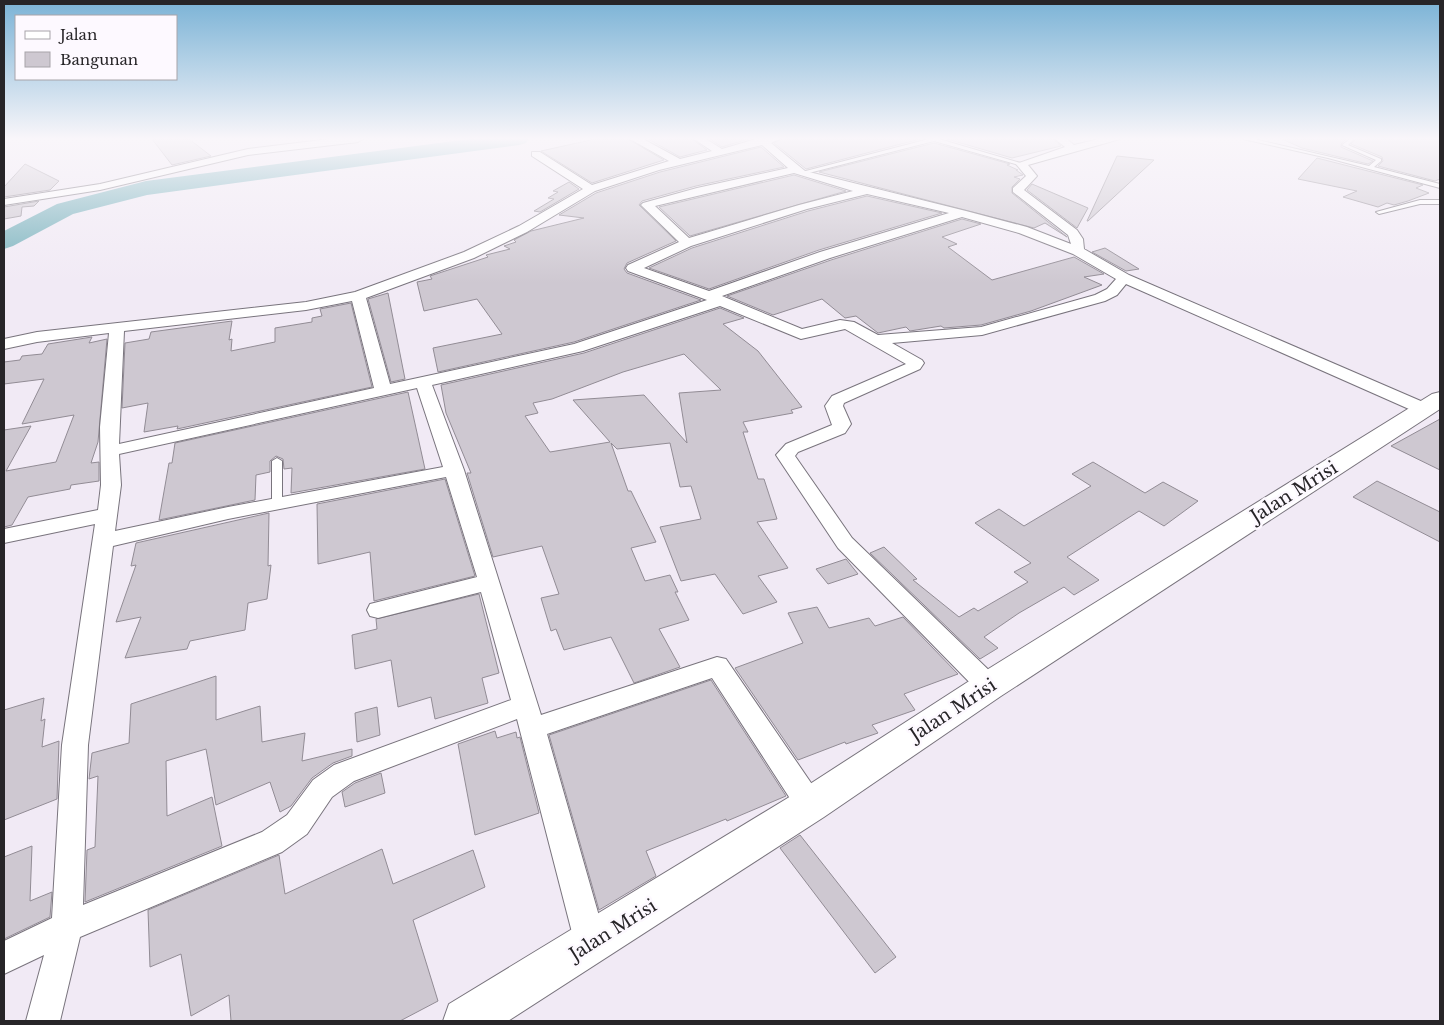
<svg xmlns="http://www.w3.org/2000/svg" width="1444" height="1025" viewBox="0 0 1444 1025" font-family="'Libre Baskerville',serif">
  <style>
    .lines { fill: none; stroke-linecap: round; stroke-linejoin: round }
    .river { fill: #77b1bc; fill-rule: evenodd }
    .building { fill: #cec8d1; stroke: #928c95; fill-rule: evenodd }
    .lane-casing { stroke: #79747d; stroke-width: 2 }
    .street-casing { stroke: #79747d; stroke-width: 2 }
    .secondary-casing { stroke: #79747d; stroke-width: 2 }
    .lane { fill: #fff; fill-rule: evenodd }
    .street { fill: #fff; fill-rule: evenodd }
    .secondary { fill: #fff; fill-rule: evenodd }
    .labels { text-anchor: middle; stroke-width: 5; stroke-linejoin: round; paint-order: stroke }
    .near-street-label { font-size: 18px; fill: #272528; stroke: #fdf9ff }
  </style>
  <rect width="100%" height="100%" fill="#f1eaf5"/>
  <g class="lines">
    <path class="river" d="M470,139H529L526,143L519,145L147,195L73,214L13,246L4,249V231L57,204L146,181Z"/>
  </g>
  <path class="building" d="M152,139H189L211,156L172,165Z
    M595,139H628L664,160L592,183L541,151Z
    M648,139H692L707,150L680,157Z
    M710,139H748L722,147Z
    M781,139H920L806,169L774,143Z
    M947,139H1053L1061,146L1012,158Z
    M1282,139H1346L1341,144V147L1373,161L1368,164L1302,148Z
    M1356,139H1440V179L1435,181L1378,166L1383,161L1382,157L1351,144Z
    M934,143L1010,164L1007,165L1018,170H1016L1023,175L1014,177L1020,179L1012,187V193L1067,237L1045,223L1034,228L819,172Z
    M761,147L784,167L696,186L642,201L639,205L676,241L627,263L624,269L627,273L701,300L574,342L438,372L433,348L502,334L477,299L424,311L417,282L432,279L430,276L488,257L486,255L510,249L504,246L516,242L514,240L531,231L584,218L559,215L596,193L660,172Z
    M1117,156L1154,160L1088,221H1087Z
    M1317,158L1423,185L1416,188L1429,193L1408,201L1394,205L1387,203L1378,207L1343,197L1357,191L1298,179Z
    M25,164L59,181L50,190L4,197V187Z
    M794,175L846,191L690,236L659,207Z
    M569,182L579,189L540,212L534,211L554,199L548,198L558,192L553,191Z
    M1032,184L1088,208L1077,228L1027,190Z
    M867,196L942,213L819,250L709,289L649,268L692,248L808,211Z
    M39,201L34,206L22,207L21,216L4,219V207Z
    M962,219L981,224L942,237L957,244L948,247L992,280L1074,257L1104,274L1084,277L1102,285L1031,311L981,325L944,328L941,326L910,331L906,327L878,333L856,316L845,318L822,299L773,315L727,296L831,260Z
    M1105,248L1139,269L1126,271L1092,252Z
    M388,293L405,379L391,382L368,299Z
    M351,303L372,387L177,429L178,426L144,432L148,403L122,408L125,343L149,339L151,332L232,321L229,340L232,339L231,351L275,342V328L312,322V318L322,316L320,309Z
    M720,308L744,318L723,324L758,351L802,407L791,410L793,413L743,422L748,432H743L758,479H764L777,519L757,522L788,568L758,576L777,602L743,614L715,574L681,581L660,527L701,519L691,486L680,487L670,443L617,449L611,443L628,491H631L656,542L631,548L645,581L670,575L678,592H675L689,620L659,629L680,667L634,683L611,637L564,650L556,629L551,631L541,598L559,594L542,546L493,557L467,473H471L446,413L441,385L584,353ZM684,354L721,390L679,393L687,443L644,395L573,400L610,442L550,452L525,416L538,413L533,403L552,399L623,372Z
    M92,337L89,343L107,339L98,442L91,463L99,462V481L71,485L70,489L28,497L12,525L4,527V430L31,426L6,471L56,462L74,415L22,424L44,379L4,384V362L20,360L22,356L42,354L48,344Z
    M408,392L425,469L291,493L292,468L284,469L283,459L276,456L270,461V472L256,475L255,500L159,520L169,463H172L175,443Z
    M1440,419V470L1391,446Z
    M1093,462L1145,493L1163,482L1198,501L1164,526L1139,511L1067,557L1099,580L1074,595L1064,587L1019,613L984,637L998,648L980,659L870,553L884,547L917,579L913,580L959,617L974,608L978,611L1028,582L1014,572L1031,563L975,523L999,509L1024,526L1091,486L1072,474Z
    M445,479L475,576L374,601L370,552L318,564L317,504Z
    M1377,481L1440,512V542L1353,497Z
    M269,513L268,566L271,565L267,599L248,603L245,630L190,641L187,649L125,658L141,617L116,622L136,565L131,566L136,543Z
    M846,559L858,574L828,584L816,569Z
    M479,594L499,673L482,678L488,703L435,719L431,697L398,707L391,660L355,669L352,635L377,629L376,619Z
    M817,607L829,628L869,618L875,626L903,617L958,674L904,694L915,710L872,725L878,733L846,744L845,742L798,760L735,668L803,643L788,613Z
    M216,676V720L260,706L262,742L305,733L302,761L352,749V756L333,763L312,778L291,806L280,812L270,782L216,805L206,749L166,761L167,816L212,797L222,846L85,902L87,850L95,847L98,776L89,779L92,753L129,743L131,704Z
    M711,680L786,796L727,821L726,819L646,851L656,876L599,910L549,735Z
    M44,698L41,721L45,719L42,747L59,741L57,799L4,820V710Z
    M377,707L380,735L357,742L355,713Z
    M495,731L497,738L516,732L517,738L520,737L539,813L475,835L458,744Z
    M381,773L385,793L345,807L342,792L355,783Z
    M800,835L896,957L875,973L780,848Z
    M32,846L30,901L52,892L50,917L4,939V857Z
    M382,849L393,884L473,850L485,887L413,920L438,1001L400,1021H231L229,995L191,1016L181,954L150,967L148,910L279,855L285,894Z"/>
  <g class="lines">
    <g class="lane-casing">
      <path id="lane" d="M929,139H939L1024,164L1019,165L934,141L801,175L798,173Z
        M1243,139H1254L1369,166L1376,160L1342,145L1350,139H1354L1348,145L1381,159V161L1374,167L1440,184V188L1328,158Z
        M1420,200H1440V204H1420L1379,214L1376,212Z
        M277,458L282,461V504L277,507L272,504V461Z"/>
    </g>
    <g class="street-casing">
      <path id="street" d="M330,139H363L358,142L248,155L100,190L4,205V199L100,184L248,149Z
        M630,139H643L680,159L712,151L694,139H706L722,149L756,139H779L771,143L805,171L966,211L1027,227L1071,244L1068,235L1013,192V188L1026,176L1016,164L1065,147L1055,139H1067L1074,145L1099,139H1120L1028,165L1037,176L1024,190L1077,230L1083,239L1084,249L1129,275L1430,405L1433,409L1430,413H1418L1126,284L1117,295L1105,301L982,335L892,343L922,360L924,363L920,369L844,403L843,406L851,424L845,433L798,452L795,456L852,538L998,679L1001,686L998,693L989,696L980,693L838,548L776,455L786,444L832,425L825,406L832,396L906,364L845,329L801,339L720,306L583,351L432,385L464,470L541,715L717,657L726,659L820,796L824,805L820,814L810,818L800,814L712,678L547,734L607,944L602,955L591,960L580,955L575,944L517,719L354,781L332,797L307,834L282,852L80,937L60,1021H26L44,955L4,974V941L52,918L62,745L95,524L4,543V529L98,510L101,485L100,427L109,333L37,342L4,349V339L37,332L306,302L355,292L464,252L519,226L583,189L532,156V152H540L592,185L669,161ZM762,145L788,168L697,188L643,203L641,205L679,242L628,265L626,268L628,271L707,300L574,344L390,384L366,298L474,258L527,232L595,191L659,170ZM794,173L853,191L799,205L689,238L655,206ZM867,194L949,213L820,252L709,291L644,268L691,246L807,209ZM962,217L1019,233L1073,254L1116,279L1107,289L1095,295L981,327L878,335L854,322L840,320L802,329L722,296L830,258ZM352,301L374,388L119,444L124,331L306,310ZM417,388L443,467L228,507L115,531L121,485L119,454ZM446,477L477,577L378,602L370,604L367,610L370,616L378,618L481,592L511,700L334,765L313,780L287,815L262,832L83,905L88,745L113,546L228,519Z"/>
    </g>
    <g class="secondary-casing">
      <path id="secondary" d="M1440,392V409L1001,696L824,817L508,1021H443L449,1004L796,793L977,676L1432,394Z"/>
    </g>
    <use href="#lane" class="lane"/>
    <use href="#street" class="street"/>
    <use href="#secondary" class="secondary"/>
  </g>
  <linearGradient id="sky" x2="0" y2="1"><stop stop-color="#7bb3d6"/><stop offset="0.49" stop-color="#f9f6fa"/><stop offset="1" stop-color="#f9f6fa" stop-opacity="0"/></linearGradient>
  <rect width="1444" height="283" fill="url(#sky)"/>
  <g class="labels">
    <g class="near-street-label">
      <text transform="translate(1294 492) rotate(-32)" y="6">Jalan Mrisi</text>
      <text transform="translate(953 710) rotate(-33)" y="6">Jalan Mrisi</text>
      <text transform="translate(613 930) rotate(-32)" y="6">Jalan Mrisi</text>
    </g>
  </g>
  <rect width="1444" height="1025" fill="none" stroke="#272528" stroke-width="10"/>
  <rect x="15" y="15" width="162" height="65" fill="#fdf9ff" stroke="#a7a4a9"/>
  <rect x="25" y="31" width="25" height="8" fill="#ffffff" stroke="#a7a4a9"/>
  <text x="60" y="40" font-size="15" fill="#272528">Jalan</text>
  <rect x="25" y="52" width="25" height="15" fill="#cec8d1" stroke="#a7a4a9"/>
  <text x="60" y="65" font-size="15" fill="#272528">Bangunan</text>
</svg>
